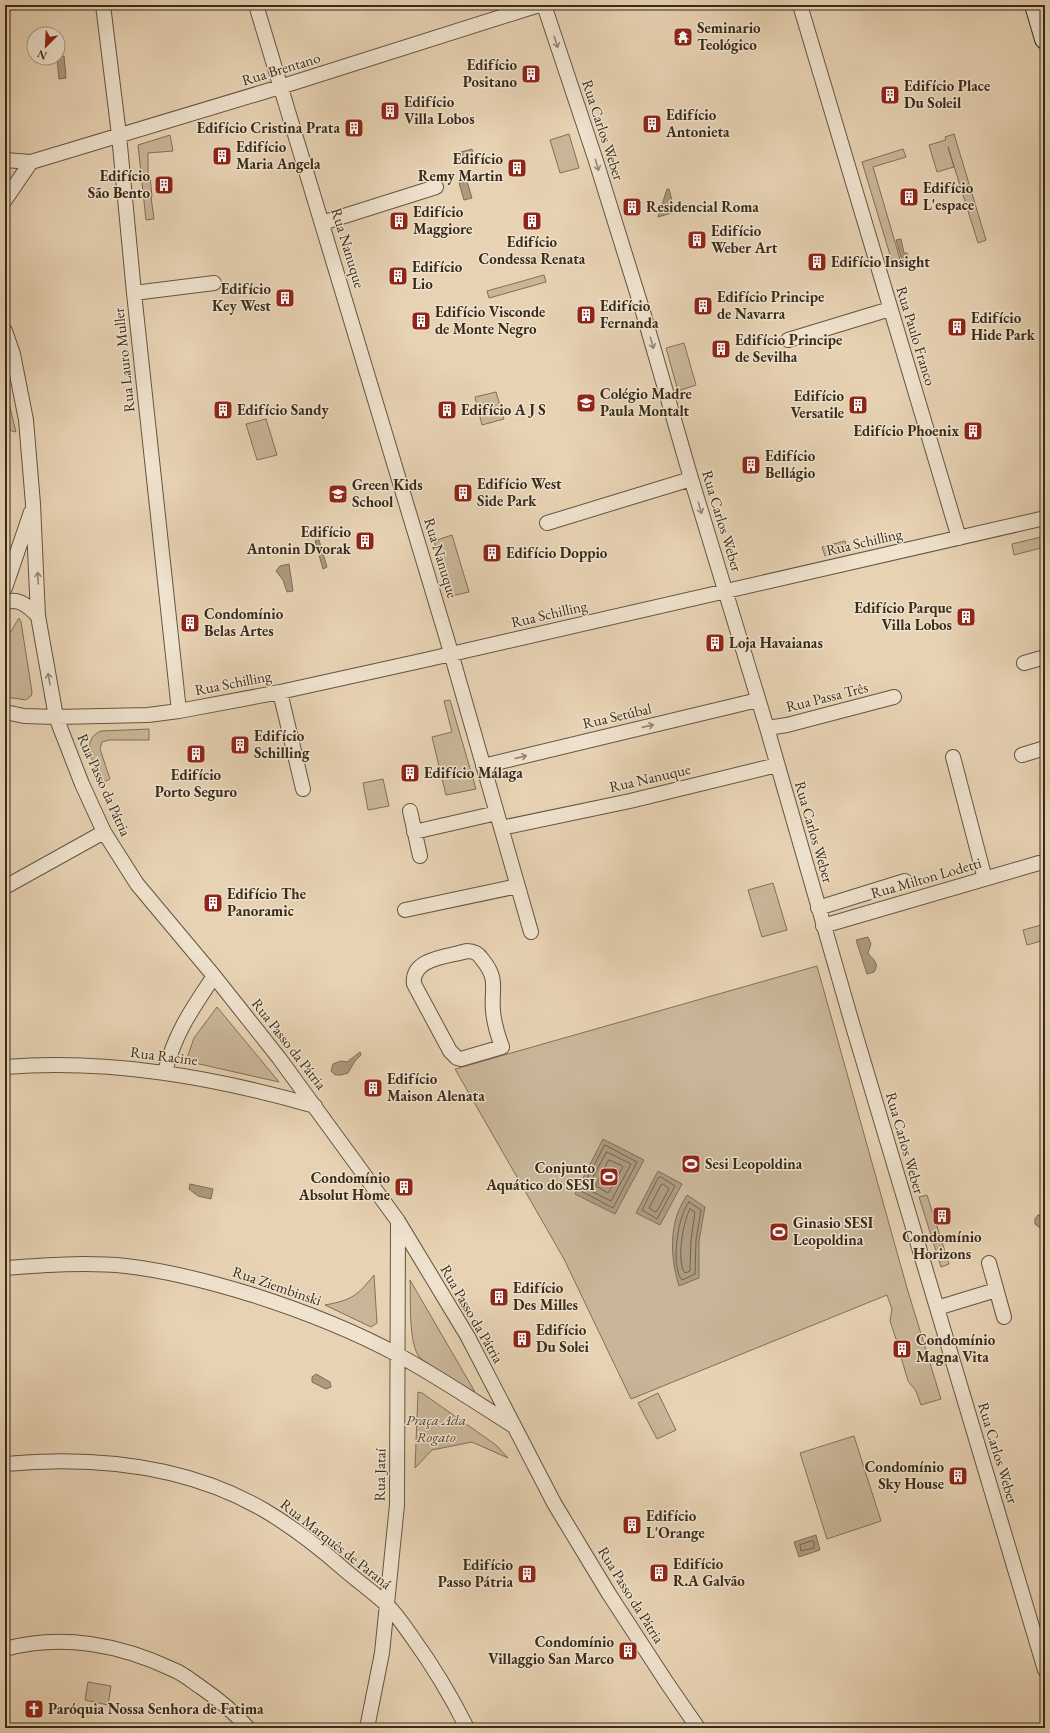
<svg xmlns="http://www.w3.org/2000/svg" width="1050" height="1733" viewBox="0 0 1050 1733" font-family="'EB Garamond',serif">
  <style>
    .green { fill: #c9b699; stroke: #817059 }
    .water { fill: #ac997f; stroke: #7e6d56 }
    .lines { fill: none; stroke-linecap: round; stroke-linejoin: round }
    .shore { stroke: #72624c; stroke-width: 1 }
    .street-casing { stroke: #645540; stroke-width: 16 }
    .secondary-casing { stroke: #392b19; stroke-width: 22 }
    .street { stroke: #efe2ce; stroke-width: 14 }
    .secondary { stroke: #efe2ce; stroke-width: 20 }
    .oneway { stroke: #948674 }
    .labels { text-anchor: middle; stroke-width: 3; stroke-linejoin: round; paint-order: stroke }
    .poi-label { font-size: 15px; font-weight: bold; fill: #392b19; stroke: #efe2ce; text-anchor: start }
    .street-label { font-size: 15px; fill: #392b19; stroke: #efe2ce }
    .park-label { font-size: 15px; font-style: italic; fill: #564733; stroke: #efe2ce }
  </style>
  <rect width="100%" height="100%" fill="#e7d2b3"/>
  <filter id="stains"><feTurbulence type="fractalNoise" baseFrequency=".005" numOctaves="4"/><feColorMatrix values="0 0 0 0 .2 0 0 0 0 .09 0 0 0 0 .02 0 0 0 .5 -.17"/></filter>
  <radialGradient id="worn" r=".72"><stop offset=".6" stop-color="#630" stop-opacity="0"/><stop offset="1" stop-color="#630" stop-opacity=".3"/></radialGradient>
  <path class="green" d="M569,134L579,168L560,173L550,140Z
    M954,134L986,240L978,243L948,147L954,167L937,172L929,145L946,140L945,137Z
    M170,135L173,151L148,153V175H150L152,197H151L154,219L146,220L138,145Z
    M903,149L906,157L873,167L902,266L894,268L862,162Z
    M544,275L546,282L489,298L487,291Z
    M684,343L696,385L678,391L666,348Z
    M5,387L16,432L5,429Z
    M496,392L504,419L482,425L475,397Z
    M266,419L277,455L257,460L246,424Z
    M452,535L469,592L451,596L434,541Z
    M1045,536V547L1014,555L1012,544Z
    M845,541L848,551L825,556L822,547Z
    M19,618L21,622L32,692L31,696L26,700L5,697V641Z
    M450,700L476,789L446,795L432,737L452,732L444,701Z
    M149,729V740H109L102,742L100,749L110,779L102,783C96,768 78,740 101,731Z
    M383,779L389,806L368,810L363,783Z
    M773,883L787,930L762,937L748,890Z
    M1045,924V940L1027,945L1023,930Z
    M817,966L907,1288L941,1399L921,1405L916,1391L908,1381L901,1357L910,1354L905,1340L897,1342L890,1321L892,1309L887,1295L631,1399L564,1259L455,1069Z
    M217,1007L279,1082L186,1061L194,1038Z
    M927,1195L949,1264L941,1267L919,1197Z
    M374,1275L377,1323L371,1327L325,1305C352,1300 357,1296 374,1275Z
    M410,1280L475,1392L452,1380L420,1358C408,1344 411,1300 410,1280Z
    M418,1392L422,1393L496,1445L508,1458L472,1442L432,1450L415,1468Z
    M658,1393L676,1430L657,1439L638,1403Z
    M854,1436L881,1521L827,1539L800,1453Z
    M88,1682L111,1686L108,1705L85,1700Z"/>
  <path class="water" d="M64,56L66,78L59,79L57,58Z
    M472,149L474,157L456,162L454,154Z
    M467,181L472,198L464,200L459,183Z
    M667,189H669L675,212L658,217Z
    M901,239L904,253H907L909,258L902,260L896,240Z
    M319,540L327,567L323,569L315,541Z
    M289,564L293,591L287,592L283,580L276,571L280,566Z
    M868,937L871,944L868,953C873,960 880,963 874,972L867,974L856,940Z
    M360,1052L361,1055L355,1061L348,1073L341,1075H335L331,1071L333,1064L341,1061L347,1062Z
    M603,1139L644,1160L615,1214L575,1194Z
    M658,1171L682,1184L660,1225L636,1213Z
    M190,1184L213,1189L211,1199L198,1196L189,1189Z
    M687,1195L705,1207L699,1241V1278L679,1286C672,1264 670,1240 676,1218C678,1210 683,1202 687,1195Z
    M1038,1215H1045L1044,1228H1040L1035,1224V1219Z
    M316,1374L330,1382L331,1387L326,1389L312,1382V1377Z
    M816,1535L820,1550L799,1557L794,1542Z"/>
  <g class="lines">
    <path class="shore" d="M605,1145L637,1162L613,1208L581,1191Z
      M607,1152L631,1164L611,1201L587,1189Z
      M609,1160L621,1165L623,1167L608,1193L596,1186Z
      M661,1177L675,1186L657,1219L642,1210L658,1178Z
      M663,1184L669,1189L657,1211L655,1212L649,1208L661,1185Z
      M689,1202L701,1210L696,1240L695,1274L682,1280C670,1266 678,1215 689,1202Z
      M690,1209L695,1212L691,1240L690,1271L685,1273C676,1262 683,1221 690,1209Z
      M812,1541L814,1542V1548L801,1551L800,1545Z"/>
    <g class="street-casing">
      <path id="street" d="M103,5L119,135L134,293L179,711
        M256,5L447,639L531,932
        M544,5L596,161L643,312L690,475L767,728L852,1023L1045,1670
        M800,5L959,538
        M5,160L31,162L280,87L539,5
        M5,200L31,162
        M322,223L436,187
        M134,293L214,283
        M5,331L13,354L26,420L33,504L38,616L56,717L82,784L104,832L137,884L214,976L279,1058L398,1221L468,1337L554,1503L609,1594L667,1683L698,1728
        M788,340L890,309
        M547,523L691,479
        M5,588L31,512
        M5,603C18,596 30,608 38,616
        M1024,663L1045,657
        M280,692L303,789
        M5,712L24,716L56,717L148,715L179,711L280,692L425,660L1045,518
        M767,728L787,725L894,697
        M1022,755L1045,748
        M953,757L985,879
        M483,766L758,700
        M410,811L420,856
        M501,828L630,801L777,765
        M414,832L497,813
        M5,887L104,832
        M818,908L905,881
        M405,910L518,886
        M823,926L1039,863
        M467,951C474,951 478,953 482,959C499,980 491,987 493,1011C494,1023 498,1036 502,1047L461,1059L457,1058L450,1051L414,984C411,958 447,957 467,951Z
        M5,1067C111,1059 213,1077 315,1106
        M165,1072C175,1033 192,1009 214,976
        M989,1263L1004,1317
        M5,1268C45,1265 86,1262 126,1266C170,1271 211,1282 253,1295C303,1311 352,1330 398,1355C437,1376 474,1401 512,1425
        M937,1308L996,1290
        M5,1464C93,1456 186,1465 264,1510C293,1527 321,1549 346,1571C360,1583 376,1594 388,1606C397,1615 405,1627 412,1637C433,1666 451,1696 467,1728
        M5,1649C62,1633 122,1645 174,1670C184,1674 193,1682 202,1688C218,1699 235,1713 248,1728
        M367,1728L382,1653L397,1505L398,1221"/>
    </g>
    <g class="secondary-casing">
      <path id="secondary" d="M1035,5L1045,39"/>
    </g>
    <use href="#street" class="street"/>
    <use href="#secondary" class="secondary"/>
  </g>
  <defs><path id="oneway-shaft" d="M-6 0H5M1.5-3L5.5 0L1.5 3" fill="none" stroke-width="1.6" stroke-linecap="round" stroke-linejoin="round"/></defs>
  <g class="oneway">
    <use href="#oneway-shaft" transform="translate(556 42) rotate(72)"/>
    <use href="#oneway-shaft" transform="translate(597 165) rotate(73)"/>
    <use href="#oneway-shaft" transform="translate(652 343) rotate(74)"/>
    <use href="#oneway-shaft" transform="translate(700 508) rotate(73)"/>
    <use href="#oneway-shaft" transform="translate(38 578) rotate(-93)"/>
    <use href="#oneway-shaft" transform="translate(49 679) rotate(-100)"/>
    <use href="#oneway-shaft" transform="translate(648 726) rotate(-13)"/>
    <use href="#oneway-shaft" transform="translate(521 757) rotate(-13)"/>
  </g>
  <defs>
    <g id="temple-square" transform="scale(1)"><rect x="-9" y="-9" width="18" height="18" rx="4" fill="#8f2418" stroke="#efe2ce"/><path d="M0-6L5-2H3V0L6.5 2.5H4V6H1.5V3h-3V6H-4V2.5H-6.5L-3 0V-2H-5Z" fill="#fff"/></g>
    <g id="building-square" transform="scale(1)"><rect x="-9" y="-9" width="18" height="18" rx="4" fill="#8f2418" stroke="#efe2ce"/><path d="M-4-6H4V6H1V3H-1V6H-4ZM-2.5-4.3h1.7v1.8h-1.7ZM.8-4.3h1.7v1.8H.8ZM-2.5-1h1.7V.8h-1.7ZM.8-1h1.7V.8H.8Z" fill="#fff"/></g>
    <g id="school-square" transform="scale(1)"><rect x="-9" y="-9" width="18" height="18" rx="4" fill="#8f2418" stroke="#efe2ce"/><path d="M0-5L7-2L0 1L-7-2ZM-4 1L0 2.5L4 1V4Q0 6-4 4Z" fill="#fff"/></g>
    <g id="stadium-square" transform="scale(1)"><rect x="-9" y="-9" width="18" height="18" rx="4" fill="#8f2418" stroke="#efe2ce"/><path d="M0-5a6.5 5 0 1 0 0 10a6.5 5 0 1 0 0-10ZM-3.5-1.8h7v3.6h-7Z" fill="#fff"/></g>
    <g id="church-square" transform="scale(1)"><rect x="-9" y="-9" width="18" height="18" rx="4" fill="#8f2418" stroke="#efe2ce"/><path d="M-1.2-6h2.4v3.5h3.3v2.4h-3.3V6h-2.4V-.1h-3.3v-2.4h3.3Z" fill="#fff"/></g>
  </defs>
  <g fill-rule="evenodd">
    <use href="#temple-square" x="683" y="37"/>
    <use href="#building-square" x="531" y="74"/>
    <use href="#building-square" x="890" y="95"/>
    <use href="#building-square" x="390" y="111"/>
    <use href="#building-square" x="652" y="124"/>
    <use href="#building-square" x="354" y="128"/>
    <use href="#building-square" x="222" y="156"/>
    <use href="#building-square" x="517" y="168"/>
    <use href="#building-square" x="164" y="185"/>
    <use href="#building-square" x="909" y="197"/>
    <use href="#building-square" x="632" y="207"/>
    <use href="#building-square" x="399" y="221"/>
    <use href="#building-square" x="532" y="221"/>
    <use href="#building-square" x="697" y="240"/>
    <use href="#building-square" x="817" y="262"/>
    <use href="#building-square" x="398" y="276"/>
    <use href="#building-square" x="285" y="298"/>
    <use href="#building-square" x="703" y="306"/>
    <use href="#building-square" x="586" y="315"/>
    <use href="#building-square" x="421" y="321"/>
    <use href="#building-square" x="957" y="327"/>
    <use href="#building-square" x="721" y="349"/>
    <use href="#school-square" x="586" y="403"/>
    <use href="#building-square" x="858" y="405"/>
    <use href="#building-square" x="223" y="410"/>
    <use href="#building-square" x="447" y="410"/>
    <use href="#building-square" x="973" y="431"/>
    <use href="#building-square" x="751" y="465"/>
    <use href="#building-square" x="463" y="493"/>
    <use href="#school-square" x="338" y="494"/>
    <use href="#building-square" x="365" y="541"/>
    <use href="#building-square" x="492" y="553"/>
    <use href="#building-square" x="966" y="617"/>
    <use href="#building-square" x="190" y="623"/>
    <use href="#building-square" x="715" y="643"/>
    <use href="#building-square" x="240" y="745"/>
    <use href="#building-square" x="196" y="754"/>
    <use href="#building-square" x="410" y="773"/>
    <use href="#building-square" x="213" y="903"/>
    <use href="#building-square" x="373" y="1088"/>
    <use href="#stadium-square" x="691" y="1164"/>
    <use href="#stadium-square" x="609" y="1177"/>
    <use href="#building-square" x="404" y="1187"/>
    <use href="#building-square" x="942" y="1216"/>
    <use href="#stadium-square" x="779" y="1232"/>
    <use href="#building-square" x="499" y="1297"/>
    <use href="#building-square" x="522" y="1339"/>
    <use href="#building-square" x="902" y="1349"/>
    <use href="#building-square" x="958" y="1476"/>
    <use href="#building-square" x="632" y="1525"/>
    <use href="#building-square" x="659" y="1573"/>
    <use href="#building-square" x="527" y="1574"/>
    <use href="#building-square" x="628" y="1651"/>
    <use href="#church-square" x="34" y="1709"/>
  </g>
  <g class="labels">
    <g class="poi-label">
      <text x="697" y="33">Seminario<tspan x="697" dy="17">Teológico</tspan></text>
      <text x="517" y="70" text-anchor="end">Edifício<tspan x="517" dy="17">Positano</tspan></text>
      <text x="904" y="91">Edifício Place<tspan x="904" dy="17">Du Soleil</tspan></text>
      <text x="404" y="107">Edifício<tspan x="404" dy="17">Villa Lobos</tspan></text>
      <text x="666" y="120">Edifício<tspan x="666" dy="17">Antonieta</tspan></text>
      <text x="340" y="133" text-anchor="end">Edifício Cristina Prata</text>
      <text x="236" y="152">Edifício<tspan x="236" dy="17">Maria Angela</tspan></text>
      <text x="503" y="164" text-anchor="end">Edifício<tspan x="503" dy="17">Remy Martin</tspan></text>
      <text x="150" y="181" text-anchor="end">Edifício<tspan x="150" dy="17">São Bento</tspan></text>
      <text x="923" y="193">Edifício<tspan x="923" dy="17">L'espace</tspan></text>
      <text x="646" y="212">Residencial Roma</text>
      <text x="413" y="217">Edifício<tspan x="413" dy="17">Maggiore</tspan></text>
      <text x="711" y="236">Edifício<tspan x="711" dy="17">Weber Art</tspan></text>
      <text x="532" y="247" text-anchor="middle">Edifício<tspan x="532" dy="17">Condessa Renata</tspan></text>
      <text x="831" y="267">Edifício Insight</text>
      <text x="412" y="272">Edifício<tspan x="412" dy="17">Lio</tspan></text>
      <text x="271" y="294" text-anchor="end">Edifício<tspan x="271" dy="17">Key West</tspan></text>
      <text x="717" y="302">Edifício Principe<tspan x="717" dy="17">de Navarra</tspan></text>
      <text x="600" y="311">Edifício<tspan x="600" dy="17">Fernanda</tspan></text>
      <text x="435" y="317">Edifício Visconde<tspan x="435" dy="17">de Monte Negro</tspan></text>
      <text x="971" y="323">Edifício<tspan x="971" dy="17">Hide Park</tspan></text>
      <text x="735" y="345">Edifício Principe<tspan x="735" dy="17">de Sevilha</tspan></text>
      <text x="600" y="399">Colégio Madre<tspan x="600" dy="17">Paula Montalt</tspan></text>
      <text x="844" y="401" text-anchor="end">Edifício<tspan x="844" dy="17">Versatile</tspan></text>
      <text x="237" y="415">Edifício Sandy</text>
      <text x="461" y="415">Edifício A J S</text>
      <text x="959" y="436" text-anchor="end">Edifício Phoenix</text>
      <text x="765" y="461">Edifício<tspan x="765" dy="17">Bellágio</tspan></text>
      <text x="477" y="489">Edifício West<tspan x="477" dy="17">Side Park</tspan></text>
      <text x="352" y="490">Green Kids<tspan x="352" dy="17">School</tspan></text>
      <text x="351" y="537" text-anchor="end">Edifício<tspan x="351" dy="17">Antonin Dvorak</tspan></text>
      <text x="506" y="558">Edifício Doppio</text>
      <text x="952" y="613" text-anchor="end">Edifício Parque<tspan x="952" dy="17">Villa Lobos</tspan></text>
      <text x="204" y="619">Condomínio<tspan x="204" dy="17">Belas Artes</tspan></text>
      <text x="729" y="648">Loja Havaianas</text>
      <text x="254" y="741">Edifício<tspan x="254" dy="17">Schilling</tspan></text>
      <text x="424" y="778">Edifício Málaga</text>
      <text x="196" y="780" text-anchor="middle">Edifício<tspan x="196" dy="17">Porto Seguro</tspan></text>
      <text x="227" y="899">Edifício The<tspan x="227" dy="17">Panoramic</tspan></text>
      <text x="387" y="1084">Edifício<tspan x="387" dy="17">Maison Alenata</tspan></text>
      <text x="705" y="1169">Sesi Leopoldina</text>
      <text x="595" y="1173" text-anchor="end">Conjunto<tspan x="595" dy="17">Aquático do SESI</tspan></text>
      <text x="390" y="1183" text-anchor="end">Condomínio<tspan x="390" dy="17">Absolut Home</tspan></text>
      <text x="793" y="1228">Ginasio SESI<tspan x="793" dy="17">Leopoldina</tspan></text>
      <text x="942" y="1242" text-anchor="middle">Condomínio<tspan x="942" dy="17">Horizons</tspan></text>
      <text x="513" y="1293">Edifício<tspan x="513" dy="17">Des Milles</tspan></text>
      <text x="536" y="1335">Edifício<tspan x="536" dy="17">Du Solei</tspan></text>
      <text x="916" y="1345">Condomínio<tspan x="916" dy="17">Magna Vita</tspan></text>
      <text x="944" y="1472" text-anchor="end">Condomínio<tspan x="944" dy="17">Sky House</tspan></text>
      <text x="646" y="1521">Edifício<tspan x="646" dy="17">L'Orange</tspan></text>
      <text x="673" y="1569">Edifício<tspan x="673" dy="17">R.A Galvão</tspan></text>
      <text x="513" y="1570" text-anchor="end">Edifício<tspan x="513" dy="17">Passo Pátria</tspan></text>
      <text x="614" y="1647" text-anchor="end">Condomínio<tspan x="614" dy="17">Villaggio San Marco</tspan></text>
      <text x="48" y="1714">Paróquia Nossa Senhora de Fatima</text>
    </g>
    <g class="street-label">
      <text transform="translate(281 69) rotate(-17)" y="5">Rua Brentano</text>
      <text transform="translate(603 130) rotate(72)" y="5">Rua Carlos Weber</text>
      <text transform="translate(348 248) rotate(73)" y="5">Rua Nanuque</text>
      <text transform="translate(916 336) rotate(73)" y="5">Rua Paulo Franco</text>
      <text transform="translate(124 360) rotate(-96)" y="5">Rua Lauro Muller</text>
      <text transform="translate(722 521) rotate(73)" y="5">Rua Carlos Weber</text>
      <text transform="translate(864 542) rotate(-13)" y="5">Rua Schilling</text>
      <text transform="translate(441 558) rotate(73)" y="5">Rua Nanuque</text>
      <text transform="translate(549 614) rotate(-13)" y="5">Rua Schilling</text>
      <text transform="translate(233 683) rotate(-11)" y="5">Rua Schilling</text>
      <text transform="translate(827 697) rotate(-14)" y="5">Rua Passa Três</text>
      <text transform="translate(617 716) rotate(-13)" y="5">Rua Setúbal</text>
      <text transform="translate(650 778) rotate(-13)" y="5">Rua Nanuque</text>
      <text transform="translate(104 785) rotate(66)" y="5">Rua Passo da Pátria</text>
      <text transform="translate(814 832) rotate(74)" y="5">Rua Carlos Weber</text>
      <text transform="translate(926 878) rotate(-16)" y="5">Rua Milton Lodetti</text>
      <text transform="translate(289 1044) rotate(52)" y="5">Rua Passo da Pátria</text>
      <text transform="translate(164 1056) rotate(7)" y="5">Rua Racine</text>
      <text transform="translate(905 1143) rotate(74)" y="5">Rua Carlos Weber</text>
      <text transform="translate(277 1286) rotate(19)" y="5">Rua Ziembinski</text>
      <text transform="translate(472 1314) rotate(60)" y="5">Rua Passo da Pátria</text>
      <text transform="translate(998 1453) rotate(73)" y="5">Rua Carlos Weber</text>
      <text transform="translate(380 1475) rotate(-89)" y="5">Rua Jataí</text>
      <text transform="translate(336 1544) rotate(38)" y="5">Rua Marquês de Paraná</text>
      <text transform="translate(631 1595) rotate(58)" y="5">Rua Passo da Pátria</text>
    </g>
    <g class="park-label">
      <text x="436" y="1425">Praça Ada<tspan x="436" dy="17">Rogato</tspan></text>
    </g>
  </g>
  <rect width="1050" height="1733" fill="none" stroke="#e7d2b3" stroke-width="20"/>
  <rect x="6" y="6" width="1038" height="1721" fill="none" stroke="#392b19" stroke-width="2"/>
  <rect x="10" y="10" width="1030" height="1713" fill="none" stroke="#392b19"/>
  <g transform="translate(46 46) rotate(204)"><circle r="19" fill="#efe2ce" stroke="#a69986"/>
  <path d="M0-3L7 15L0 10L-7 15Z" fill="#8f2418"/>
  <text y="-6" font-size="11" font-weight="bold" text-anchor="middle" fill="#392b19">N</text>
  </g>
  <rect width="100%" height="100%" filter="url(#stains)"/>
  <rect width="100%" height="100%" fill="url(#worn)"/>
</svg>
